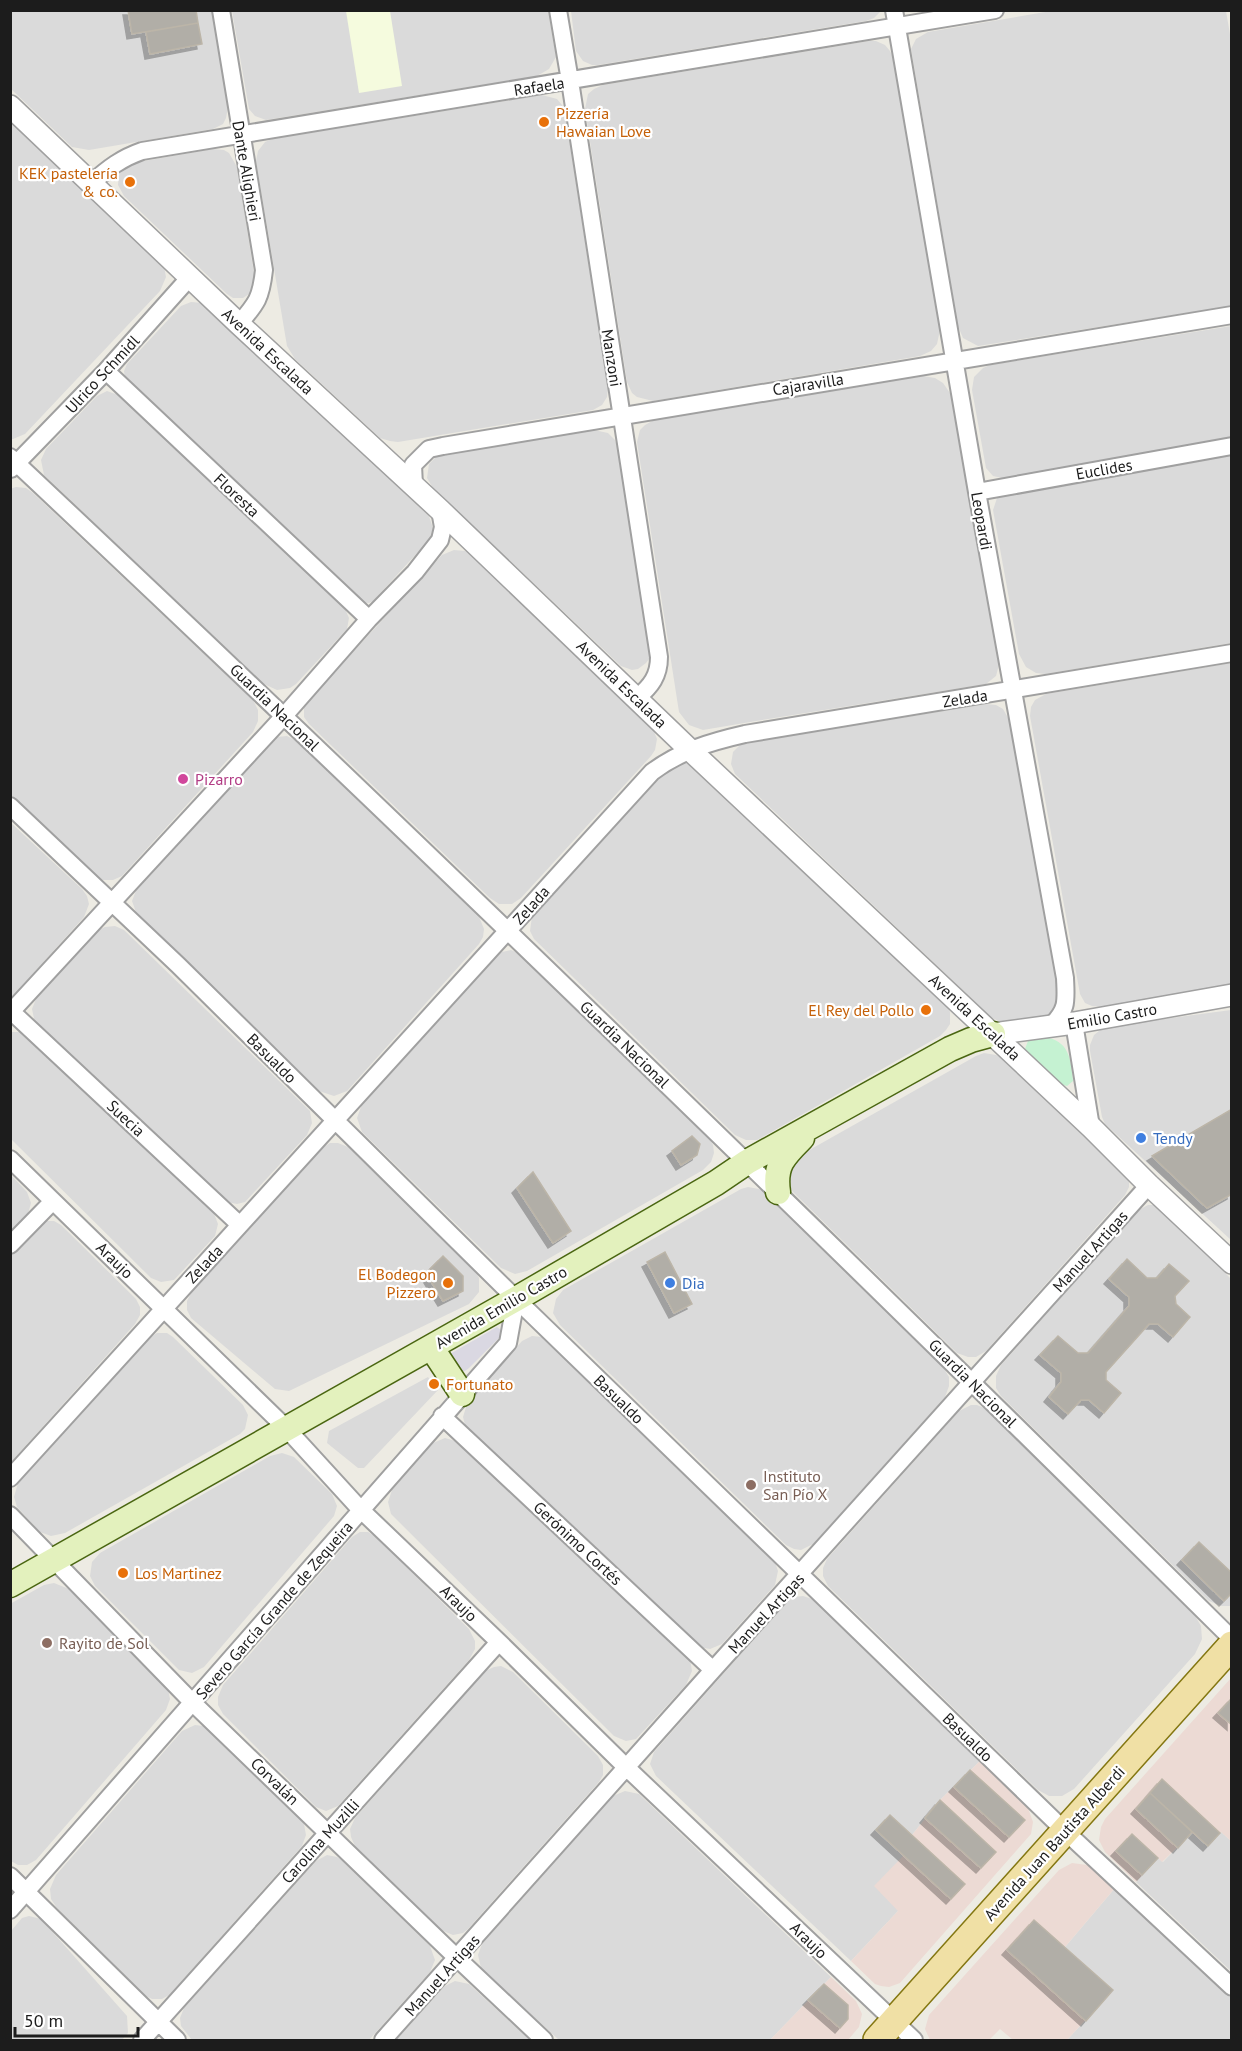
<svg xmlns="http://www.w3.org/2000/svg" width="1242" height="2051" viewBox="0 0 1242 2051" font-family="'PT Sans',sans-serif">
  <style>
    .residential { fill: #dadada }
    .commercial { fill: #ecdad4 }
    .education { fill: #f5fbde }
    .park { fill: #c5f2d2 }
    .plaza { fill: #dad8e2 }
    .building { fill: #b1aea7; stroke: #bcb5a8; stroke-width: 1.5; filter: url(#shadow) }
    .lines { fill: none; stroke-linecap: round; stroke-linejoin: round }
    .minor-casing { stroke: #a0a0a0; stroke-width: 20 }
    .tertiary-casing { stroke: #a0a0a0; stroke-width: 24 }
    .secondary-casing { stroke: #4a6611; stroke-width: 27 }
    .primary-casing { stroke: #847711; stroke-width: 30 }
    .minor { stroke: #fff; stroke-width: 16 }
    .tertiary { stroke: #fff; stroke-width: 21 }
    .secondary { stroke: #e3f1bd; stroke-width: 24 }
    .primary { stroke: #f0e0a5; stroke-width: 27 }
    .food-dot { fill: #e8710a; stroke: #fff; stroke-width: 2 }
    .hotel-dot { fill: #d1479c; stroke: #fff; stroke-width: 2 }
    .shop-dot { fill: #3f7fe0; stroke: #fff; stroke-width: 2 }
    .education-dot { fill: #8d6e63; stroke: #fff; stroke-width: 2 }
    .labels { text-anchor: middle; stroke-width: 4.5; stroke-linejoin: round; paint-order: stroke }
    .street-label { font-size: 16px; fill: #1c1c1c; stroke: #fff }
    .food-label { font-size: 16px; fill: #c56008; stroke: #fff; text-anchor: start }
    .hotel-label { font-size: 16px; fill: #b23c85; stroke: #fff; text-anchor: start }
    .shop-label { font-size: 16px; fill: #366cbe; stroke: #fff; text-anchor: start }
    .education-label { font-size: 16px; fill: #785e54; stroke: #fff; text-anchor: start }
  </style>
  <defs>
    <filter id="shadow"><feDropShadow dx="-5" dy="5" stdDeviation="0" flood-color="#0004"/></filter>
  </defs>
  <rect width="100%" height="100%" fill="#edebe3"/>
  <path class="residential" d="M1057,10L1226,11L1232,46L1231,306L978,346L963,338L958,326L911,49L916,39L928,32Z
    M10,11H213L228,107L226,118L223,124L213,129L89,150L72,147L11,89Z
    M232,11H548L556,57L549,69L537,76L266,120L255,116L249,109Z
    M571,11V10L881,11L874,18L866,21L598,65H592L583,61L576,51Z
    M869,41H876L885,45L890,51L894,59L940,330L937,344L931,351L920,356L653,401L637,397L632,393L627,382L585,109L588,94L594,89L603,85Z
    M542,95L557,99L562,105L565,113L608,388L607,397L602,405L593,410L398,442L390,441L380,438L295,359L287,346L256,161L258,151L265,142L272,139Z
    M10,119L164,266L166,277L160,291L25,434L13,439H10Z
    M213,149L224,150L229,153L237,167L255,279L252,292L243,298H233L227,294L124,196L118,185L119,175L122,170L132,163Z
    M191,302L203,303L208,306L429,516L433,528L430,539L373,601L369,603L361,602L125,378L124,371L127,364L181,306Z
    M1231,326V438L1002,478L993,476L986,468L972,390L974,377L983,368L990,365Z
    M923,376L935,378L943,383L952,396L1000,661L996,676L986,684L756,721L703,730L689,725L679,712L637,442L640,430L645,425L654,420Z
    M107,391L121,396L345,609L349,618L347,629L296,684L290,688L277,690L264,684L44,475L41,460L46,449L97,396Z
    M594,430L608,433L615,440L617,446L650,649L649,659L646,663L638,669L632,670L621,666L433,488L427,478L429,464L437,456L442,455Z
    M1231,454V643L1045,674L1036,673L1026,667L1019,654L993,510L997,498L999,496Z
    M16,487L26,488L33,493L253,700L258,710V721L253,732L122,876L113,880H103L98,877L11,795L10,489Z
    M454,550L465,551L471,554L651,724L657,739L655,750L651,756L521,898L512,904H499L490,898L309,724L304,717V708L309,700L442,555Z
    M1231,663V984L1101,1007L1092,1006L1085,1003L1080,994L1030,716L1031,707L1035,700L1046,694Z
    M986,704L996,705L1003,709L1011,723L1059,996L1056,1009L1049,1015L1007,1023L1000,1022L991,1017L735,774L731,764L733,752L741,744L746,743Z
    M287,736L298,742L478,914L484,929L483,937L479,944L347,1091L334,1096L319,1091L137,915L132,901L137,888L272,740L277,737Z
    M684,762L693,765L947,1005L950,1012V1024L946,1030L940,1036L757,1140H746L735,1135L534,939L530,931L532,916L665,769Z
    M10,822L82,889L87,896L89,904L84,917L11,998Z
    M115,926L124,930L310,1111L312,1123L307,1135L245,1202L237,1204L227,1202L35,1023L32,1009L36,999L99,930L105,927Z
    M511,950L522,955L708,1136L713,1145L714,1153L711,1162L703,1170L527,1271L515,1274L501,1268L362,1132L357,1118L362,1104L496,956L502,952Z
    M1231,1010V1240L1105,1124L1102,1117L1090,1051V1045L1094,1035L1104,1027Z
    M10,1032H21L26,1036L213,1211L218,1224L215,1236L174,1280L161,1282L151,1278L11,1139Z
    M984,1053L996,1055L1006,1060L1124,1173L1129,1182V1187L1125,1195L986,1351L976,1357H968L957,1353L793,1192L789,1185L787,1177L797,1157L976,1056Z
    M330,1143H338L348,1147L474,1269L479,1278V1292L469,1304L289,1391L275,1389L191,1318L187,1310V1301L191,1293L322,1148Z
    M11,1175L27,1192L31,1203L28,1214L11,1232Z
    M748,1187L759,1189L765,1192L943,1367L949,1377V1386L945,1397L813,1544L801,1550L794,1549L786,1545L560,1325L553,1313L556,1299L563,1290L741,1189Z
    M1148,1205H1155L1164,1210L1231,1279L1232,1606H1221L1209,1601L1001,1396L996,1388V1376L1001,1365L1139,1210Z
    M46,1221H54L61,1225L136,1299L140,1307V1315L135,1324L11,1462V1254L39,1225Z
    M157,1333H167L173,1337L243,1405L248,1415L245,1429L240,1434L65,1533L51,1536L40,1532L17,1507L14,1497L18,1483L149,1338Z
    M532,1336L542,1337L547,1340L775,1562L778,1571L775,1585L722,1644L710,1649L699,1647L465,1425L463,1417L467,1404L522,1341Z
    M428,1377L438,1390L364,1468H358L327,1443L329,1431Z
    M971,1405H977L986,1409L1194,1614L1201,1626L1202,1639L1195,1654L1074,1789L1062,1796H1049L1038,1790L828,1586L823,1576V1568L827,1559L959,1411Z
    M445,1438L459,1442L690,1659L692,1671L686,1685L636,1739L626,1741L614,1736L391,1514L388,1502L392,1490L433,1443Z
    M282,1453L294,1457L332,1494L337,1506L334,1516L204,1667L192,1673L179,1670L95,1586L90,1576L92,1562L100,1553L270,1456Z
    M360,1532H368L376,1537L469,1629L475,1641V1649L469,1660L338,1806L326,1811L316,1807L223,1714L218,1705V1697L223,1685L352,1537Z
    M54,1583L69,1589L165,1684L168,1689L170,1699L166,1710L36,1860L27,1865H18L11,1861L10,1604L44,1585Z
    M803,1596L815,1600L980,1761L940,1800L912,1835L876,1830L904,1856L898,1911L851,1961L656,1776L650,1764L654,1752L788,1601L794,1597Z
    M501,1666L513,1672L598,1756L603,1765V1775L599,1782L468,1929L463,1933L453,1935L441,1930L355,1846L351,1837L350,1829L355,1818L485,1671L494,1667Z
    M195,1725L203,1726L211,1730L301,1820L304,1824L306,1835L302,1846L169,1995L162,1999H152L146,1996L57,1908L51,1899L50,1889L56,1875L182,1731Z
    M625,1791L639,1794L831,1977L770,2040H559L481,1968L478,1955L482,1944L613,1796Z
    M1220,1831L1231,1841V1971L1136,1882L1158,1858L1163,1862L1192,1832Z
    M327,1855L337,1857L342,1860L430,1946L435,1960L430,1972L369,2040H192L181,2026L180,2018L184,2008L316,1861Z
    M1115,1888L1231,1998V2040H1067L1113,1990L1065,1947Z
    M29,1916L41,1919L127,2016L128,2033L122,2040H11V1931L22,1918Z
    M455,1981L469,1984L530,2040H396L445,1986Z"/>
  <path class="commercial" d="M1231,1678V1841L1221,1832L1208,1846L1192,1833L1162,1862L1158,1858L1136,1882L1105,1852L1099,1840L1101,1827L1105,1819Z
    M980,1761L1028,1808L1033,1822L1031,1834L900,1983L889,1987L881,1986L875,1984L851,1961L898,1911L874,1886L903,1856L876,1830L890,1815L912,1835L940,1800Z
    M1072,1863L1087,1865L1115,1888L1065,1947L1113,1990L1067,2040H1013L1000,2029L989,2040H930L925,2029L929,2015L1059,1870Z
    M831,1977L856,2001L862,2014L859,2027L848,2040H770Z"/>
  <path class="education" d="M346,11H390L402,86L359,93Z"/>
  <path class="park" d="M1049,1038C1070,1043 1071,1062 1073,1081L1067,1086L1060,1084L1025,1049L1028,1041Z"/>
  <path class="plaza" d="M497,1327L501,1330V1336L469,1368L465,1371H459L449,1356L450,1354Z"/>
  <path class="building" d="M128,10H196L198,23L132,34Z
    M198,23L202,44L150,54L146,32Z
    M1232,1109V1194L1207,1208L1152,1156Z
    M692,1136L700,1144L697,1155L681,1165L672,1151Z
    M533,1172L571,1231L553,1243L517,1188Z
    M665,1252L692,1304L674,1313L647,1262Z
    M443,1256L463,1276V1291L443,1301L426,1273Z
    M1127,1259L1147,1278H1157L1169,1264L1189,1281L1175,1296L1176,1304L1190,1317L1173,1337L1158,1324H1149L1106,1372V1380L1121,1393L1104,1413L1089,1400H1081L1068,1414L1049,1397L1061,1382V1373L1040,1355L1058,1336L1078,1353H1088L1129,1306V1297L1109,1279Z
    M1199,1542L1232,1573V1593L1224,1601L1182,1560Z
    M1232,1698V1725L1218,1713Z
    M970,1770L1025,1820L1009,1837L954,1787Z
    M1162,1779L1220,1833L1208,1846L1150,1793Z
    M1150,1793L1192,1832L1178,1848L1136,1809Z
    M940,1800L996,1852L981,1868L925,1818Z
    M890,1815L965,1884L951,1899L876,1830Z
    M1132,1834L1158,1858L1142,1875L1116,1851Z
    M1034,1920L1113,1990L1086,2021L1007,1950Z
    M824,1984L848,2005V2019L840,2028L808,2000Z"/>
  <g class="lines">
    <g class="minor-casing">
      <path id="minor" d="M221,10L264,270C261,298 257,303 239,324
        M558,10L570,81L659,657C659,676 651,686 637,698
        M894,10L977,492L1065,978C1066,1001 1068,1009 1051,1026
        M92,183C108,168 122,158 142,151L995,10
        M106,371L369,619
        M10,457C423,845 829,1240 1232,1639
        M11,469L106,371L190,277
        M414,486L413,465L429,449L443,446L1232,315
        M977,492L1232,446
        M10,806L178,965L516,1299L1065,1831L1232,1987
        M12,1012L240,1225
        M10,1013L284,716L369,619L415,572L440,540L443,527L440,510
        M1074,1023L1091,1127
        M10,1159L286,1428L360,1509L499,1642L627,1768L914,2040
        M10,1245L53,1201
        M442,1416L713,1670
        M10,1478L652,772C680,751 710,742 745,734L1232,653
        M10,1515L193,1703L457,1958L544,2040
        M10,1876L177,2040
        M10,1910L508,1343L516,1299
        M142,2040L499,1642
        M383,2040L713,1670L1149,1185"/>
    </g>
    <g class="tertiary-casing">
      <path id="tertiary" d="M10,106L239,324L440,510L690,750L1091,1127L1149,1185L1232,1263
        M993,1034L1074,1023L1232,995"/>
    </g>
    <g class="secondary-casing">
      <path id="secondary" d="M778,1192C774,1165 784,1156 802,1138
        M431,1347L462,1394
        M10,1585L516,1299L716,1183L747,1162L950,1049L971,1040L993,1034"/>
    </g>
    <g class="primary-casing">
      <path id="primary" d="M877,2040L1232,1645"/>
    </g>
    <use href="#minor" class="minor"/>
    <use href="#tertiary" class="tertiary"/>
    <use href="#secondary" class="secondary"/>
    <use href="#primary" class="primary"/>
  </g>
  <g class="food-dot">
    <circle cx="544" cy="122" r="6"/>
    <circle cx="130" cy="182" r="6"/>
    <circle cx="926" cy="1010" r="6"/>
    <circle cx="448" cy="1283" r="6"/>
    <circle cx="434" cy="1384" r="6"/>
    <circle cx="123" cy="1573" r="6"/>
  </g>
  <circle class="hotel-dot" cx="183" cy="779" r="6"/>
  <g class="shop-dot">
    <circle cx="1141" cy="1138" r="6"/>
    <circle cx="670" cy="1283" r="6"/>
  </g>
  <g class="education-dot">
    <circle cx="751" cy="1485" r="6"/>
    <circle cx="47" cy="1643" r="6"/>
  </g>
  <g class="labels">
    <g class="street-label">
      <text transform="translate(539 86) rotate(-9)" y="6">Rafaela</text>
      <text transform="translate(247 171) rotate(80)" y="6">Dante Alighieri</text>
      <text transform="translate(268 351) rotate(43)" y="6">Avenida Escalada</text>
      <text transform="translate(612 358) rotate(81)" y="6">Manzoni</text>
      <text transform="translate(102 374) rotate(-47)" y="6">Ulrico Schmidl</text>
      <text transform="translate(808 384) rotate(-9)" y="6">Cajaravilla</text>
      <text transform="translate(1104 469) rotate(-10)" y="6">Euclides</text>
      <text transform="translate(237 495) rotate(43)" y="6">Floresta</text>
      <text transform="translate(982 521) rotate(80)" y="6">Leopardi</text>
      <text transform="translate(622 684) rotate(44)" y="6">Avenida Escalada</text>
      <text transform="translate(965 698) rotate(-9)" y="6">Zelada</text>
      <text transform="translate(275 707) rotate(44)" y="6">Guardia Nacional</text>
      <text transform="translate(531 905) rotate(-48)" y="6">Zelada</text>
      <text transform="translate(1112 1016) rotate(-10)" y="6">Emilio Castro</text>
      <text transform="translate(975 1017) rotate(43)" y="6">Avenida Escalada</text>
      <text transform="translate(625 1044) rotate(44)" y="6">Guardia Nacional</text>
      <text transform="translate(272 1058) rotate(45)" y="6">Basualdo</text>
      <text transform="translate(126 1118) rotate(43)" y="6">Suecia</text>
      <text transform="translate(1090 1251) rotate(-48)" y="6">Manuel Artigas</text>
      <text transform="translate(115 1260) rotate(44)" y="6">Araujo</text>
      <text transform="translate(204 1264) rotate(-47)" y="6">Zelada</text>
      <text transform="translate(501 1307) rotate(-30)" y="6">Avenida Emilio Castro</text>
      <text transform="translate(973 1383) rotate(45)" y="6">Guardia Nacional</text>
      <text transform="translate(619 1399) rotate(44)" y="6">Basualdo</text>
      <text transform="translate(578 1543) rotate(43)" y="6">Gerónimo Cortés</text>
      <text transform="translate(459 1603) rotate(44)" y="6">Araujo</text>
      <text transform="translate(274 1610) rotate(-49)" y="6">Severo García Grande de Zequeira</text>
      <text transform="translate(766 1613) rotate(-47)" y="6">Manuel Artigas</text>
      <text transform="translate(968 1737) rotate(44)" y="6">Basualdo</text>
      <text transform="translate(275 1781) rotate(44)" y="6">Corvalán</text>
      <text transform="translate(320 1841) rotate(-48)" y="6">Carolina Muzilli</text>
      <text transform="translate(1054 1843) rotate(-48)" y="6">Avenida Juan Bautista Alberdi</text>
      <text transform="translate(809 1940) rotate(44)" y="6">Araujo</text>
      <text transform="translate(442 1975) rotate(-48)" y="6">Manuel Artigas</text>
    </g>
    <g class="food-label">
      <text x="556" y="119">Pizzería<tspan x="556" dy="18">Hawaian Love</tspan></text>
      <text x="118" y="179" text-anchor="end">KEK pastelería<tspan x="118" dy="18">&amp; co.</tspan></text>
      <text x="914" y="1016" text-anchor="end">El Rey del Pollo</text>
      <text x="436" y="1280" text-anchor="end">El Bodegon<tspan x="436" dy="18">Pizzero</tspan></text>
      <text x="446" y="1390">Fortunato</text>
      <text x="135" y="1579">Los Martinez</text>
    </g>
    <g class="hotel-label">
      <text x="195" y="785">Pizarro</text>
    </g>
    <g class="shop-label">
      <text x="1153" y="1144">Tendy</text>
      <text x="682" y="1289">Dia</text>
    </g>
    <g class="education-label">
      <text x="763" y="1482">Instituto<tspan x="763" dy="18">San Pío X</tspan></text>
      <text x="59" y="1649">Rayito de Sol</text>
    </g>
  </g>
  <rect width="1242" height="2051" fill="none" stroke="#1c1c1c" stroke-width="24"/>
  <path d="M15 2027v9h123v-9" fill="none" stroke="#1c1c1c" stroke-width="3"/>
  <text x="24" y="2027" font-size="18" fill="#1c1c1c" stroke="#ffffff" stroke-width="4.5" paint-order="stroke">50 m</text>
</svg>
